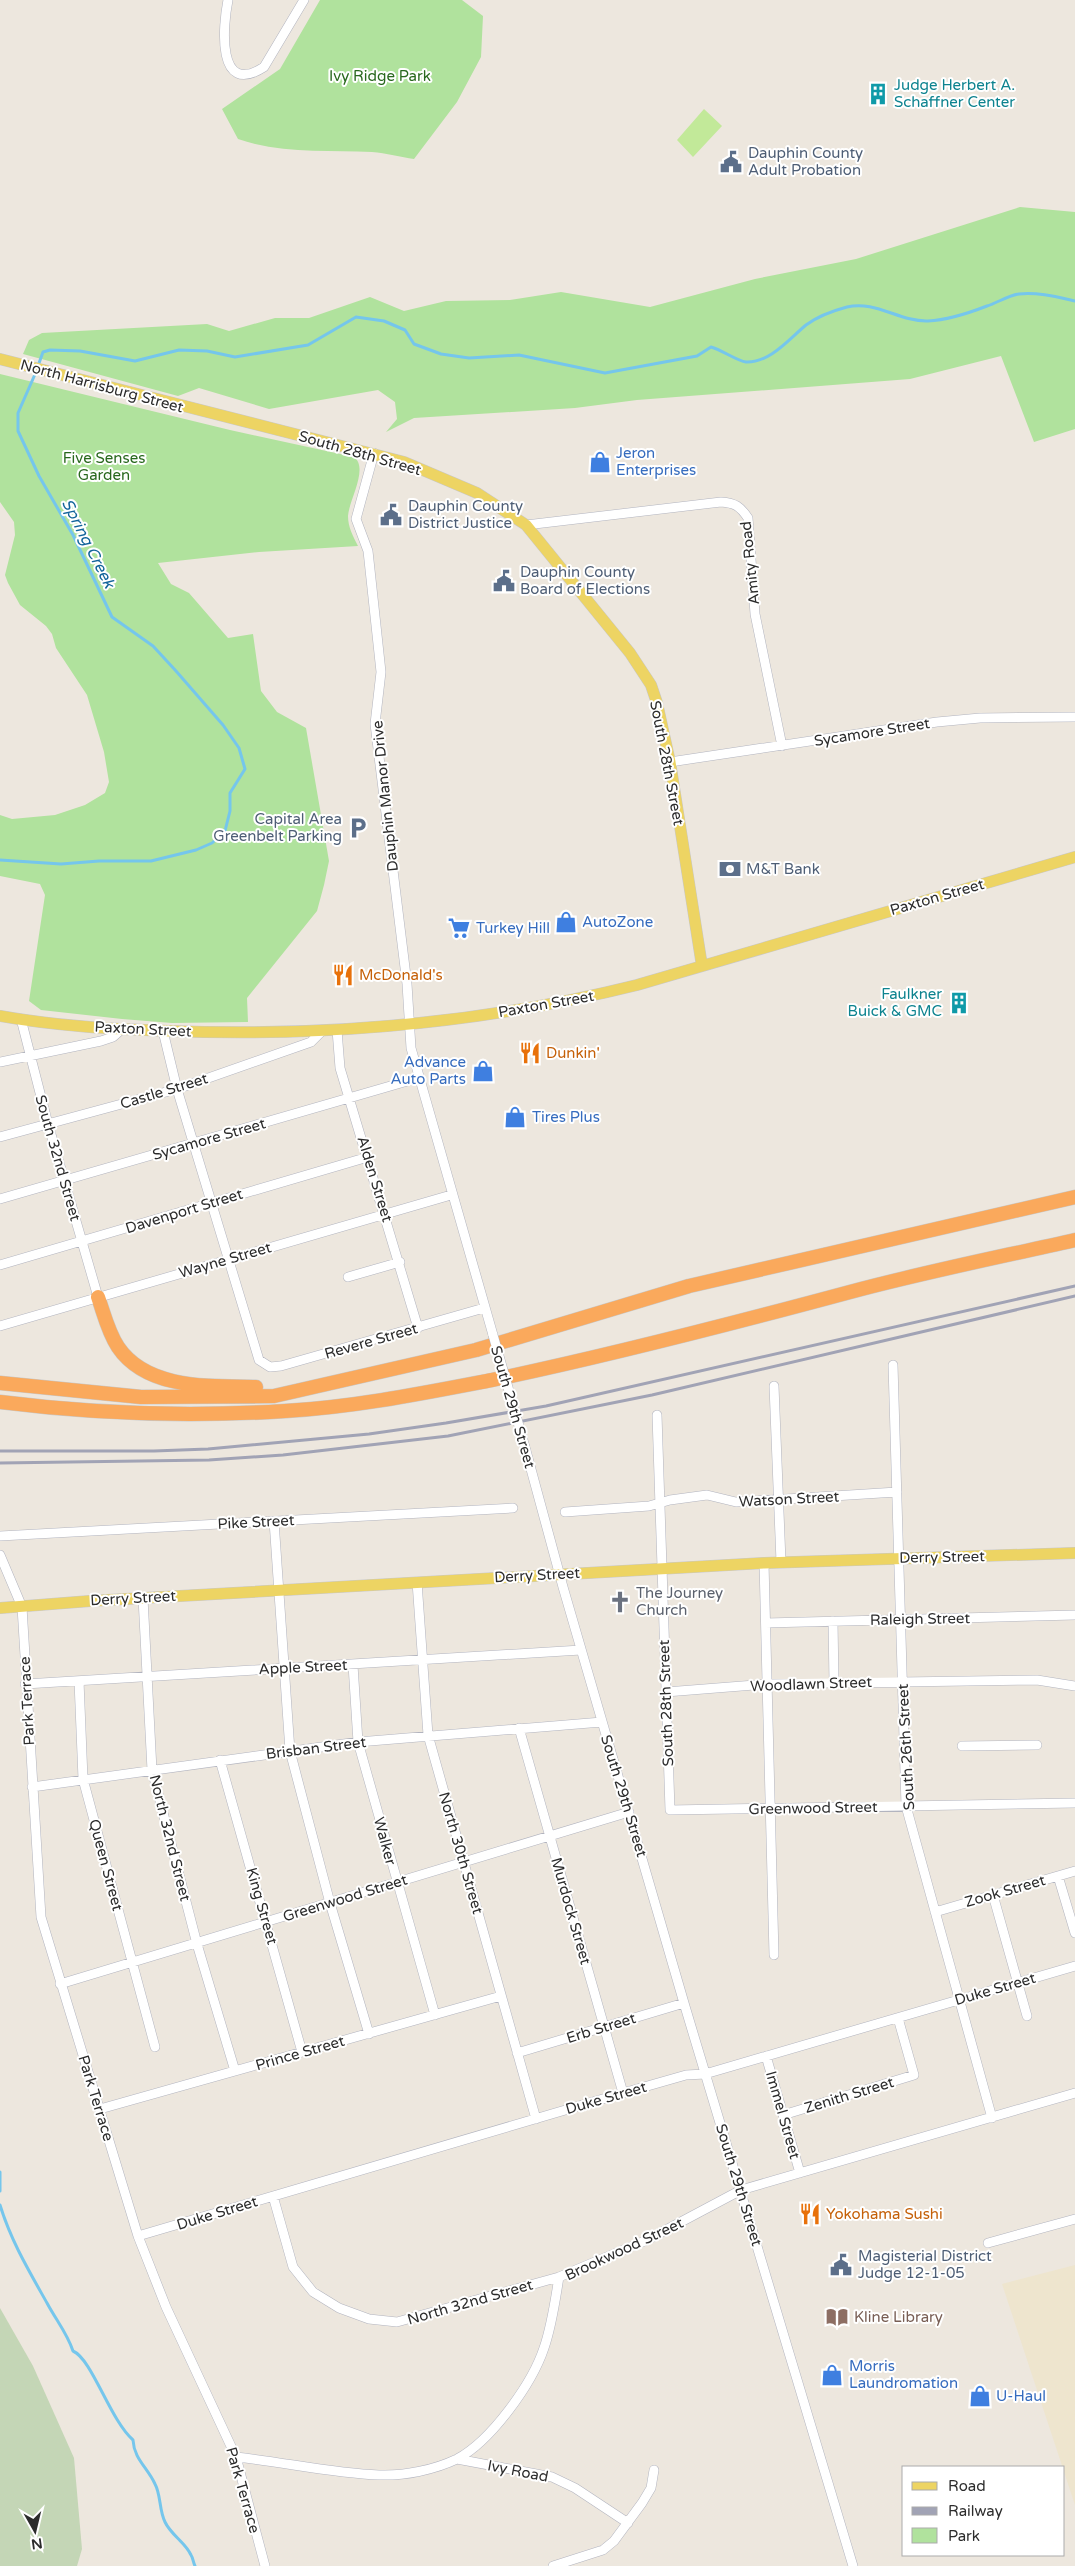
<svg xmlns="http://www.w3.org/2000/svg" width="1075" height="2566" viewBox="0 0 1075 2566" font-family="'Varela Round',sans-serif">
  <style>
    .education { fill: #eee5ce }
    .green { fill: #b0e29d }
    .cemetery { fill: #c4d6b6 }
    .pitch { fill: #c2e999 }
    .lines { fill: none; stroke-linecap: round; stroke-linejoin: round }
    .stream { stroke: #75c6ec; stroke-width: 3 }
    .minor-casing { stroke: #b2b4bf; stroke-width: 10 }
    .major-casing { stroke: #c8c8c8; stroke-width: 12 }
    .highway-casing { stroke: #c8c8c8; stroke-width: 15 }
    .minor { stroke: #fff; stroke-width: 9 }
    .major { stroke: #edd463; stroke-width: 11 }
    .highway { stroke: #faa95c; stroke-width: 14 }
    .rail { stroke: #a1a3b5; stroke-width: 3 }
    .minor-bridge-casing { stroke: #b2b4bf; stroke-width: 10; stroke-linecap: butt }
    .minor-bridge { stroke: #fff; stroke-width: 9 }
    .labels { text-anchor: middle; stroke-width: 4; stroke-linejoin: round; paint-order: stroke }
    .park-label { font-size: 15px; fill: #28681d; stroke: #fff }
    .culture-label { font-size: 15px; fill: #0d838f; stroke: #fff; text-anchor: start }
    .service-label { font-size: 15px; fill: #4e5e75; stroke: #fff; text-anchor: start }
    .street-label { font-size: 15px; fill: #2c2c2c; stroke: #fff }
    .shop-label { font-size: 15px; fill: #366cbe; stroke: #fff; text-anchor: start }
    .food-label { font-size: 15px; fill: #c56008; stroke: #fff; text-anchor: start }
    .worship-label { font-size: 15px; fill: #5b616d; stroke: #fff; text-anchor: start }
    .education-label { font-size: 15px; fill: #785e54; stroke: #fff; text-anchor: start }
    .water-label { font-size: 16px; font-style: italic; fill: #11649a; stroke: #fff }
  </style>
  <rect width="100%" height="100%" fill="#ede7de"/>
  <path class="education" d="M1075,2265V2505L1002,2284Z"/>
  <path class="green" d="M320,0H462L483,16L481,57L457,102L414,159C401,157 386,153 372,152C328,150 281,154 238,139L222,109L280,69Z
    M1020,207L1075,212V429L1034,442L1001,356L910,379L637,400L575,408L414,418L386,432L397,419L395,402L378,390L269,409L199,388L178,396L23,354L29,340L42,333L207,324L229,331L275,318H309L370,297L404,311L446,301L510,300L561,292L650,307L755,279L856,259Z
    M0,374L230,430L354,457C369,468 349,500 348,516C348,527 353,536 358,546L259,552L158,563L171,584L189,593L228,638L253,634L261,691L277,712L306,728L329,861L324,885L317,911L247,998L248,1022L172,1023L122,1019L41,1010L29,1001L45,895L40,884L0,876V815L12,819L55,815L85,805L105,793L109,782L104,752L87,695L56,648L52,634L46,626L20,605L8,583L5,575L15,535L14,522L0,502Z"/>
  <path class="cemetery" d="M0,2308L33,2366L74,2458L82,2549L77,2566H0Z"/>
  <path class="pitch" d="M704,109L722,126L693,157L677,140Z"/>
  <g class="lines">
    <path class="stream" d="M38,366L43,352L50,350L80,351L135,361L179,350L207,351L235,357L308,345L356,317L384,321L405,330L414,344L441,354L469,358L519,355L605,373L697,356L711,347C722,350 737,361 746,362C770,363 789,339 806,325C818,316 832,311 847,307C875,300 900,322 928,321C948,320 969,313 987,306C997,303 1009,295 1019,294C1038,292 1057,297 1075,301
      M0,860L61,864L99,861H151L196,850L212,843L225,831L230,811V793L245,769L239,748L223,725L176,671L153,646L112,617L73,535L39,476L18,431V413L36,372
      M0,2172V2191
      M0,2205C11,2241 29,2271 47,2303C56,2320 67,2333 73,2351C92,2359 110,2420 133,2440C134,2459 147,2467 155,2484C161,2495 159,2510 165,2522C171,2535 185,2542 191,2555C193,2558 193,2562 195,2566"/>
    <g class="minor-casing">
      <path id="minor" d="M228,0C223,25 216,98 264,67L304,0
        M374,453L356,519L368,551L381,672L375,724L407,984L411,1048L493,1335
        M526,525L721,502C735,503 740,506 748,518L755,614L782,746
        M670,762L937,722L980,718L1075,717
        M21,1019L48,1124L98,1297
        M337,1030L340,1068L418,1328
        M163,1031L177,1089L259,1360L270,1367L281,1366L484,1308
        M0,1062L101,1041L113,1037L122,1029
        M0,1137L177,1089L311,1042L322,1031
        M0,1199L418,1078
        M0,1265L368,1157
        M348,1277L400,1262
        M0,1326L451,1195
        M893,1365L906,1806L992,2118
        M774,1386L781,1562
        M657,1415L670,1810L1075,1803
        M525,1447L563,1587L684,2003L853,2566
        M565,1512L649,1506L670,1500L707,1495L736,1502L897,1492
        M274,1521L290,1751L330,1903L369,2034
        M0,1536L513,1508
        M0,1555L22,1607L41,1917L138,2236L166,2307L236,2457L265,2566
        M764,1563L774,1955
        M417,1582L428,1735L536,2119
        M143,1598L152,1770L197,1944L235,2071
        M833,1621L834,1683
        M766,1623L1075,1615
        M353,1665L358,1742L435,2015
        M79,1681L83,1779L155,2047
        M25,1684L581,1650
        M666,1692L767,1684L1037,1680L1075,1686
        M519,1728L623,2093
        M962,1746L1037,1745
        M220,1760L302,2052
        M32,1787L358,1742L602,1722
        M1058,1876L1075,1933
        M993,1895L1027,2016
        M935,1912L1075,1871
        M60,1984L629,1812
        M517,2053L684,2003
        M766,2056L800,2173
        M100,2109L501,1996
        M783,2115L914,2075L898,2018
        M273,2196L293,2267L313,2292L339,2308L369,2319L397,2322L559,2277
        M138,2236L623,2093L686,2075L705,2074L1075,1966
        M988,2243L1075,2219
        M236,2457C284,2462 331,2473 379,2475C404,2476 434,2470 457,2459C491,2441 532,2384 544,2348C552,2325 555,2301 559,2277L647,2240L741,2190L1075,2093
        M457,2459L552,2477L575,2488L628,2523
        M553,2566L603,2550L614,2541L642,2503L651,2488L654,2470"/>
    </g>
    <g class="major-casing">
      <path id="major" d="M0,359L404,462L477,493L526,525L630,653L651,685L657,703L670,762L702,966
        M0,1016C55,1026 113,1029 169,1031C326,1037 484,1023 637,985L1075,857
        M0,1608L90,1601L764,1563L1075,1553"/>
    </g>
    <g class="highway-casing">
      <path id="highway" d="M98,1297C104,1314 108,1332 118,1347C147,1390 211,1386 256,1387
        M0,1383L141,1397L274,1396L476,1350L689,1286L1075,1197
        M0,1402C95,1414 189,1417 285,1411C355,1407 424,1393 492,1380C612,1355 731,1324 850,1292C924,1272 1000,1257 1075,1240"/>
    </g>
    <use href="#minor" class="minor"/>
    <use href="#major" class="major"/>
    <use href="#highway" class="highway"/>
    <path class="rail" d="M0,1451H154L208,1449L369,1434L446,1423L546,1406L1075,1286
      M0,1463L209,1460L283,1455L448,1436L652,1395L1075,1296"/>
    <g class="minor-bridge-casing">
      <path id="minor-bridge" d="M493,1335L525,1447"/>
    </g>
    <use href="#minor-bridge" class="minor-bridge"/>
  </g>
  <defs>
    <g id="building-bare" transform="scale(1.725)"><path d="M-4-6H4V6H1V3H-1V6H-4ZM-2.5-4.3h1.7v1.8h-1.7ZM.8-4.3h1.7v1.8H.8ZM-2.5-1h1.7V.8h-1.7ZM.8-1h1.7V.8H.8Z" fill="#0f9aa8" stroke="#fff" stroke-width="2.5" paint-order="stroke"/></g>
    <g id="civic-bare" transform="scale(1.725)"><path d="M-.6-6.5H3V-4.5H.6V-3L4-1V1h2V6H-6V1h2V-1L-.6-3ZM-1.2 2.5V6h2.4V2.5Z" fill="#5c6f8a" stroke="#fff" stroke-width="2.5" paint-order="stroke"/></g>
    <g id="shop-bare" transform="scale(1.725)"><path d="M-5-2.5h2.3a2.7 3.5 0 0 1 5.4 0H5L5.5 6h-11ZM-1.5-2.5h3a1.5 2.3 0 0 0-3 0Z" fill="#3f7fe0" stroke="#fff" stroke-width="2.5" paint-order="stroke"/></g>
    <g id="parking-bare" transform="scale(1.725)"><path d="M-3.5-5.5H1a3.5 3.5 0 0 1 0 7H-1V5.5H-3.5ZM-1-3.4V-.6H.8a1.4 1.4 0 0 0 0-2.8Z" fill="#5c6f8a" stroke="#fff" stroke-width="2.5" paint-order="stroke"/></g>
    <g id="bank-bare" transform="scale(1.725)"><path d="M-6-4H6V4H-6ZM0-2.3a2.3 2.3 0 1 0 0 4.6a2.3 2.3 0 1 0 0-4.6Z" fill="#5c6f8a" stroke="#fff" stroke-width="2.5" paint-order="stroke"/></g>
    <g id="supermarket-bare" transform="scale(1.725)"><path d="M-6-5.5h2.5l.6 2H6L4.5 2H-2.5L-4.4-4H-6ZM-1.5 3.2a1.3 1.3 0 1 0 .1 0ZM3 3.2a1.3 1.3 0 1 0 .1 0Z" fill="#3f7fe0" stroke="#fff" stroke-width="2.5" paint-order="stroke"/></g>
    <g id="restaurant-bare" transform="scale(1.725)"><path d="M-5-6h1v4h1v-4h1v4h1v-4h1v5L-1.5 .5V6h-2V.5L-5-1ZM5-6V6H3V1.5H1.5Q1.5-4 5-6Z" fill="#e8710a" stroke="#fff" stroke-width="2.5" paint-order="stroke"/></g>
    <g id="church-bare" transform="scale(1.725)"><path d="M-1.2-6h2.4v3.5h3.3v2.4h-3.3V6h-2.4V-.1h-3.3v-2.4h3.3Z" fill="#6b7280" stroke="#fff" stroke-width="2.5" paint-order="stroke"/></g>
    <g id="library-bare" transform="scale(1.725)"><path d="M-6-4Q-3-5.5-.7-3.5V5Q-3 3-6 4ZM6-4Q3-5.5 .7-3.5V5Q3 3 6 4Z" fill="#8d6e63" stroke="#fff" stroke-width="2.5" paint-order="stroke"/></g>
  </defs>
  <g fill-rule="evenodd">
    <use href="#building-bare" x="878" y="94"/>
    <use href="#civic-bare" x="731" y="162"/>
    <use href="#shop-bare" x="600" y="462"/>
    <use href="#civic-bare" x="391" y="515"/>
    <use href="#civic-bare" x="504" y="581"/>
    <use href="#parking-bare" x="358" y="828"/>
    <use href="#bank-bare" x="730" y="869"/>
    <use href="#shop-bare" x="566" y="922"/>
    <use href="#supermarket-bare" x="459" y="928"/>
    <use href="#restaurant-bare" x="343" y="975"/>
    <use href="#building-bare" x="959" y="1003"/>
    <use href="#restaurant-bare" x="530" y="1053"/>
    <use href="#shop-bare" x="483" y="1071"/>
    <use href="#shop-bare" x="515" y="1117"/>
    <use href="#church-bare" x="620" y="1602"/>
    <use href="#restaurant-bare" x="810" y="2214"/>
    <use href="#civic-bare" x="841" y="2265"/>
    <use href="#library-bare" x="837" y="2317"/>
    <use href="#shop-bare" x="832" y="2375"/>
    <use href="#shop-bare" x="980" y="2396"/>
  </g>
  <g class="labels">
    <g class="park-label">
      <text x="380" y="81">Ivy Ridge Park</text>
      <text x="104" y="463">Five Senses<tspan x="104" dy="17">Garden</tspan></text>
    </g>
    <g class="culture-label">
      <text x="894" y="90">Judge Herbert A.<tspan x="894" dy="17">Schaffner Center</tspan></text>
      <text x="942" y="999" text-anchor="end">Faulkner<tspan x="942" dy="17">Buick &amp; GMC</tspan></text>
    </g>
    <g class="service-label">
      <text x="748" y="158">Dauphin County<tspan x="748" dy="17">Adult Probation</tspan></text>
      <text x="408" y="511">Dauphin County<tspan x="408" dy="17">District Justice</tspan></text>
      <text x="520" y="577">Dauphin County<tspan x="520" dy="17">Board of Elections</tspan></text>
      <text x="342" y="824" text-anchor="end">Capital Area<tspan x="342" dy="17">Greenbelt Parking</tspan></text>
      <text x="746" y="874">M&amp;T Bank</text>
      <text x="858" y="2261">Magisterial District<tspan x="858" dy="17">Judge 12-1-05</tspan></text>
    </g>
    <g class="street-label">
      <text transform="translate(102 386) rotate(15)" y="5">North Harrisburg Street</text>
      <text transform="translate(360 453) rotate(16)" y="5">South 28th Street</text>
      <text transform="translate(750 563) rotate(-96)" y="5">Amity Road</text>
      <text transform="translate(872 732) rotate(-9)" y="5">Sycamore Street</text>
      <text transform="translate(667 763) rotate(79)" y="5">South 28th Street</text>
      <text transform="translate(385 796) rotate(-96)" y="5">Dauphin Manor Drive</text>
      <text transform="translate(937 897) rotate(-16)" y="5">Paxton Street</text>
      <text transform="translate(546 1004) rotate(-10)" y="5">Paxton Street</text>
      <text transform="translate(143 1029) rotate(3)" y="5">Paxton Street</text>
      <text transform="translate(164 1091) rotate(-17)" y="5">Castle Street</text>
      <text transform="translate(209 1139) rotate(-16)" y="5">Sycamore Street</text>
      <text transform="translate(58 1158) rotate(74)" y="5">South 32nd Street</text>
      <text transform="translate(375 1179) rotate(73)" y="5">Alden Street</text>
      <text transform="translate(184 1211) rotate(-17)" y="5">Davenport Street</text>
      <text transform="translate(225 1260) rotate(-16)" y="5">Wayne Street</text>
      <text transform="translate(371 1341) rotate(-16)" y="5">Revere Street</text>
      <text transform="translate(513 1407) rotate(74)" y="5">South 29th Street</text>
      <text transform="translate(789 1499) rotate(-3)" y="5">Watson Street</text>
      <text transform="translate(256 1522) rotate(-3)" y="5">Pike Street</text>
      <text transform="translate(942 1557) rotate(-1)" y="5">Derry Street</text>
      <text transform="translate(537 1575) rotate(-3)" y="5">Derry Street</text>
      <text transform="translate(133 1598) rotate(-3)" y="5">Derry Street</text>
      <text transform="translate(920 1619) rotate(-1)" y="5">Raleigh Street</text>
      <text transform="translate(303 1667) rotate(-3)" y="5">Apple Street</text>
      <text transform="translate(811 1684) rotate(-2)" y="5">Woodlawn Street</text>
      <text transform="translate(27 1701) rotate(-93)" y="5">Park Terrace</text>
      <text transform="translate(666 1703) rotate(-92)" y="5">South 28th Street</text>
      <text transform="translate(906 1747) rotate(-93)" y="5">South 26th Street</text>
      <text transform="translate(316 1748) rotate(-7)" y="5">Brisban Street</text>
      <text transform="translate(624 1796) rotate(73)" y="5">South 29th Street</text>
      <text transform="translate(813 1808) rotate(-1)" y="5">Greenwood Street</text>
      <text transform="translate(170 1838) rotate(76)" y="5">North 32nd Street</text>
      <text transform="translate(385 1841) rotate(75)" y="5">Walker</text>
      <text transform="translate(461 1853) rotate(74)" y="5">North 30th Street</text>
      <text transform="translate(106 1865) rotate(75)" y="5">Queen Street</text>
      <text transform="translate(1005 1891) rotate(-16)" y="5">Zook Street</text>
      <text transform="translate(345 1898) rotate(-17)" y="5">Greenwood Street</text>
      <text transform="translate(262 1906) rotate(74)" y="5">King Street</text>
      <text transform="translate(571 1911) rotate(74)" y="5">Murdock Street</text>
      <text transform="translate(995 1989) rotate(-16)" y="5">Duke Street</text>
      <text transform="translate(601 2028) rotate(-17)" y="5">Erb Street</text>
      <text transform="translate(300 2053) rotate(-16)" y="5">Prince Street</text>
      <text transform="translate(849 2095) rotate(-17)" y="5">Zenith Street</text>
      <text transform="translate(96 2098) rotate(73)" y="5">Park Terrace</text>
      <text transform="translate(606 2098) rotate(-16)" y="5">Duke Street</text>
      <text transform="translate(783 2115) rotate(74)" y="5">Immel Street</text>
      <text transform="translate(739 2185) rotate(73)" y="5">South 29th Street</text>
      <text transform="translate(217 2213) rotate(-17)" y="5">Duke Street</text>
      <text transform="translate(624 2249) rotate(-25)" y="5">Brookwood Street</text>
      <text transform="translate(470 2302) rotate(-16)" y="5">North 32nd Street</text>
      <text transform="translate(518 2471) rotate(11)" y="5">Ivy Road</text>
      <text transform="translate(243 2490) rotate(74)" y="5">Park Terrace</text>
    </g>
    <g class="shop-label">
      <text x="616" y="458">Jeron<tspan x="616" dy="17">Enterprises</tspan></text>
      <text x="582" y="927">AutoZone</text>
      <text x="476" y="933">Turkey Hill</text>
      <text x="466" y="1067" text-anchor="end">Advance<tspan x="466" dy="17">Auto Parts</tspan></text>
      <text x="532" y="1122">Tires Plus</text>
      <text x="849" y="2371">Morris<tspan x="849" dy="17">Laundromation</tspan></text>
      <text x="996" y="2401">U-Haul</text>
    </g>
    <g class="food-label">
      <text x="359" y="980">McDonald's</text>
      <text x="546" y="1058">Dunkin'</text>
      <text x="826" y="2219">Yokohama Sushi</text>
    </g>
    <g class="worship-label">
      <text x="636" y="1598">The Journey<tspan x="636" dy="17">Church</tspan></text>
    </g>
    <g class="education-label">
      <text x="854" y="2322">Kline Library</text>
    </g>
    <g class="water-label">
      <text transform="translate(89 543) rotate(63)" y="6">Spring Creek</text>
    </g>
  </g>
  <rect x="902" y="2466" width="162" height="90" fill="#ffffff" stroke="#ababab"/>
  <rect x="912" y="2482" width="25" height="8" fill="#edd463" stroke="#ababab"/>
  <text x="948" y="2491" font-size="15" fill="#2c2c2c">Road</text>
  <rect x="912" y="2507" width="25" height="8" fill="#a1a3b5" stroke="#ababab"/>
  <text x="948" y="2516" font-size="15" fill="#2c2c2c">Railway</text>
  <rect x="912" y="2528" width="25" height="15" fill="#b0e29d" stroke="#ababab"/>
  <text x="948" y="2541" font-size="15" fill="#2c2c2c">Park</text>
  <g transform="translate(35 2531) rotate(172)" stroke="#ffffff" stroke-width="4" paint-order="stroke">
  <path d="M0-4L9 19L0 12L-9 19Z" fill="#2c2c2c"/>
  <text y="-8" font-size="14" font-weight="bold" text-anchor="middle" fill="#2c2c2c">N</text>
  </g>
</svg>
